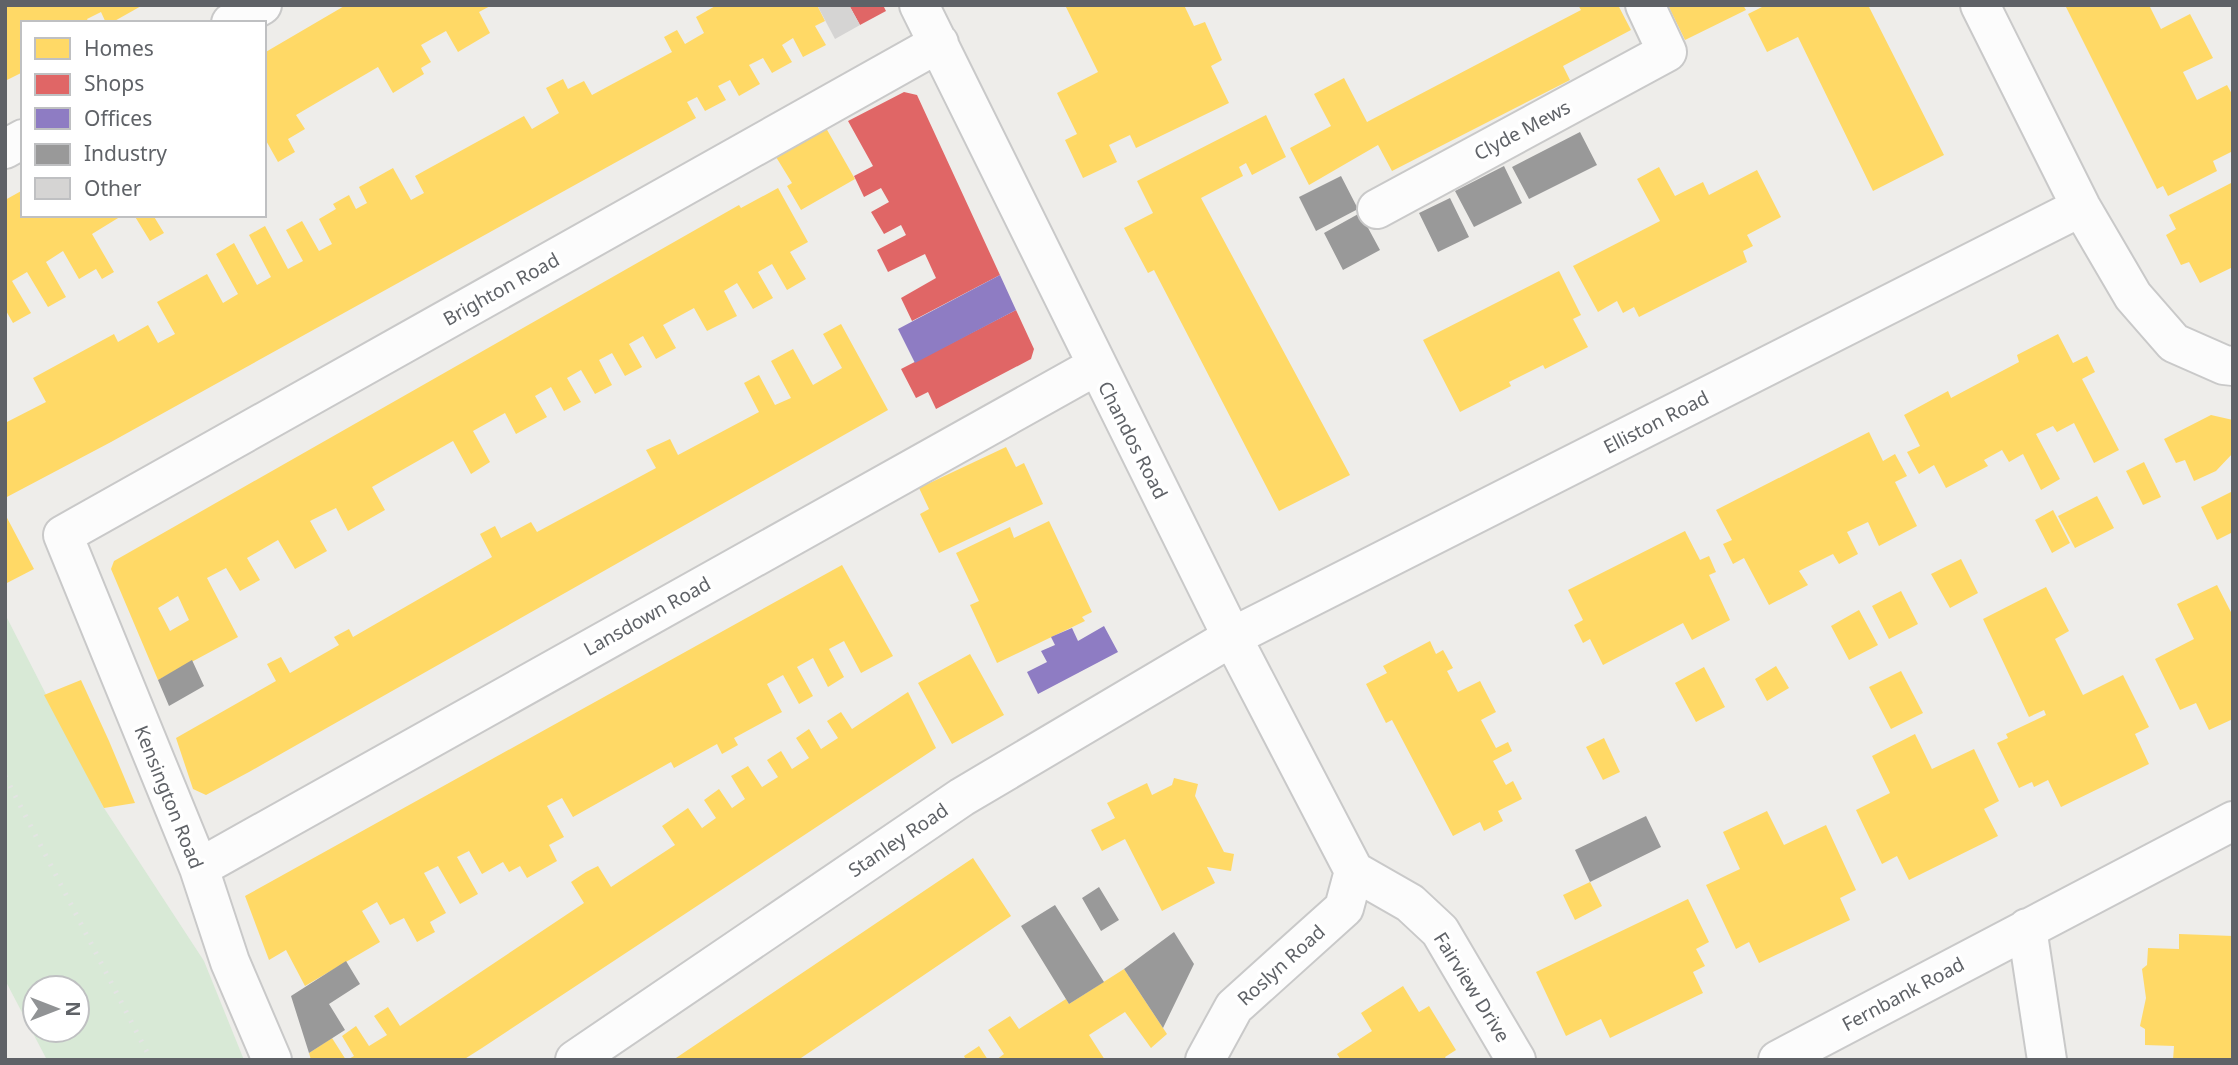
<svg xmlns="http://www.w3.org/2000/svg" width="2238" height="1065" viewBox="0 0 2238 1065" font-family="'Noto Sans',sans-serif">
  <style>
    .green { fill: #d8e9d6; fill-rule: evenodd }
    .homes { fill: #ffd966; fill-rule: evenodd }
    .shops { fill: #e06666 }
    .offices { fill: #8e7cc3 }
    .industry { fill: #999 }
    .building { fill: #d5d4d3 }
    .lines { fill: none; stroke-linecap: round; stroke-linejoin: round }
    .minor-casing { stroke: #c9c9c9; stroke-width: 42 }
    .minor { stroke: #fcfcfc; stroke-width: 38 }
    .rail { stroke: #e3e4e3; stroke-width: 5; stroke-dasharray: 2 9; stroke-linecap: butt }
    .labels { text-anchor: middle; stroke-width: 7; stroke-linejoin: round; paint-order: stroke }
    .street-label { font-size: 19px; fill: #5f6267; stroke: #fff }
  </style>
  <rect width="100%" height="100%" fill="#eeedea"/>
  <path class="green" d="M5,614L104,808L204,961L244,1060H47L5,980ZM35,988H77V1030H35Z"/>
  <path class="homes" d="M5,5H143L111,23H106L101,12L87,19L89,23H23V72L5,81Z
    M346,5H492L479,12L490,33L458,52L446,31L421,45L431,62L421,68L424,74L393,93L378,67L296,115L305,129L288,139L295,152L278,162L264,137V53Z
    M717,5H817L825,21L815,26L826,45L803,57L793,38L782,45L792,62L772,73L763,58L749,65L760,84L739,96L730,80L718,86L726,100L705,111L697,97L687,102L696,118L111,442L5,498V423L46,402L33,378L114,334L118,342L148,325L158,343L175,334L157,302L207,274L223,303L238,294L216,254L234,243L257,285L271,277L249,235L265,226L288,269L303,261L286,230L302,221L319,251L332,244L319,219L336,209L333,204L349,195L356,209L367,203L359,187L393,168L411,200L424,193L415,176L524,116L532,129L559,113L546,88L563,79L568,89L584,81L592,95L672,52L664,37L677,30L685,44L704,33L696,17Z
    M1065,5H1184L1194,26L1205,22L1222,60L1211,66L1229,103L1136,148L1130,135L1109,145L1117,162L1083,178L1065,140L1077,134L1057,93L1098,72Z
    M1578,5H1618L1631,30L1563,66L1570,80L1392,171L1378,145L1309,185L1290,148L1331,126L1314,94L1344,78L1367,122L1581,10Z
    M1668,5H1743L1746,10L1685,40Z
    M1766,5H1868L1944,155L1873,191L1798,37L1767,52L1748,14Z
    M2065,5H2149L2161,29L2190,14L2213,58L2183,72L2197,100L2227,85L2233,96V151L2213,161L2217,171L2168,196L2163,186L2157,189Z
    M1266,115L1286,157L1252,175L1246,163L1239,167L1243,176L1201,198L1350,475L1279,511L1154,270L1148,273L1124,228L1153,213L1137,181Z
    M826,128L855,179L801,210L787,186L792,183L776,157Z
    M1659,167L1675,196L1703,182L1709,195L1757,170L1781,217L1747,235L1753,246L1743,251L1747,262L1639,317L1634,307L1623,313L1617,301L1598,312L1573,266L1660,221L1637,179Z
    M2233,182V267L2200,283L2189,262L2181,265L2166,235L2176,229L2169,215Z
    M778,188L808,242L790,252L806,279L787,290L772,264L758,272L773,298L753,309L737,283L724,291L737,316L707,331L694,308L663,325L676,348L656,359L643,336L629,344L642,367L625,376L612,353L599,360L612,385L595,394L581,370L567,378L581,402L564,411L551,387L535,396L547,417L516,434L505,413L473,431L490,462L471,474L453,441L372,487L385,510L348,531L336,508L310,521L327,551L295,569L278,540L247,558L260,580L240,591L226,568L207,578L238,637L158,680L111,569L114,561L739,205L741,208ZM178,596L189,620L170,631L158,608Z
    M23,190V215H123L92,234L114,272L102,279L96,269L79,279L63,251L46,262L66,297L48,307L27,272L12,281L31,313L13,323L5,309V200Z
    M134,215H153L164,233L150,241Z
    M1559,271L1581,315L1573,319L1588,347L1545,369L1543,365L1509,382L1511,386L1460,412L1423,340Z
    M841,324L888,410L249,772L206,795L193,789L176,738L276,681L267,664L281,657L290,673L339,645L334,637L349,629L353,637L492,557L480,534L495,526L501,538L531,522L537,532L656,468L646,450L670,439L678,455L759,412L744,383L759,375L775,405L791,398L771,361L793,349L813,385L842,368L823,334Z
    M2058,334L2073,363L2087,356L2095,372L2082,379L2119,450L2094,463L2074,423L2057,432L2053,426L2036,434L2060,479L2041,490L2023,454L2009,462L2002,450L1984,460L1988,466L1946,488L1934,465L1919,474L1907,452L1920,446L1904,415L1948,391L1951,398L2019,362L2017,355Z
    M2211,415L2233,420V453L2216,471L2194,481L2185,460L2176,463L2164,439Z
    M1869,432L1883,461L1895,454L1907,476L1895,482L1917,526L1879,546L1868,522L1847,532L1858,554L1839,564L1833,554L1799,571L1808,585L1769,605L1744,558L1733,564L1723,544L1732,540L1716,510Z
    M1006,447L1016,467L1024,463L1043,504L939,553L920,514L929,509L919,488Z
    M2144,462L2161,497L2143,505L2126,471Z
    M2233,491V532L2217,540L2201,507Z
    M2097,496L2114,528L2075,548L2058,516Z
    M2053,510L2070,543L2052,553L2035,520Z
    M5,514L34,569L5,584Z
    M1049,521L1092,612L1082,617L1085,621L997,663L970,605L979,601L956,553L1010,527L1014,538Z
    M1685,531L1700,560L1709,556L1716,572L1709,575L1730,620L1692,640L1683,623L1603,665L1590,639L1583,643L1574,625L1583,620L1568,590Z
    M1961,559L1978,593L1950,608L1931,574Z
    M842,565L893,656L861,673L844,641L829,649L844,677L828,687L813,658L797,667L813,696L799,704L783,675L767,684L782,712L734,738L738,745L722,754L717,744L674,768L671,762L573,817L562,798L547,806L564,837L549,845L557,861L527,878L520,866L509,872L503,862L482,874L469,851L457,857L478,894L460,904L438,866L424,873L446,913L430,922L435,932L417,942L404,918L390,925L377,902L362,911L380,942L305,986L286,950L269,960L245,896Z
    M2217,585L2233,616V719L2209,730L2196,703L2180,710L2155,659L2194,639L2177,604Z
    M2046,587L2069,631L2055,639L2083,695L2123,675L2149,727L2135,734L2149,764L2061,807L2048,780L2034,787L2032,782L2019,788L1997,743L2008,738L2006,734L2046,715L2044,710L2029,717L1983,619Z
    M1901,591L1918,624L1889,639L1872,606Z
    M1859,610L1878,645L1849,660L1831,626Z
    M1430,641L1436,654L1443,650L1453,668L1447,671L1458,692L1480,681L1496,712L1481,720L1496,748L1508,742L1512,751L1493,761L1506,785L1513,781L1522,799L1498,811L1503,821L1484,831L1480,822L1453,836L1392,720L1386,723L1366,684L1387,673L1383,666Z
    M970,654L1004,715L952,744L918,683Z
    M1776,666L1789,688L1767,701L1755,679Z
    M1704,667L1725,707L1696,722L1675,683Z
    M1901,671L1923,713L1891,729L1869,687Z
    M81,680L109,741L135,803L104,808L44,695Z
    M908,692L936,748L482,1048L463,1060H347L354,1056L342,1036L356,1026L369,1046L387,1035L374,1016L388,1007L400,1026L584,903L571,882L586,872L598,866L611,887L675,845L662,826L688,808L702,828L716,818L704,800L719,789L732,808L745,799L731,776L748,766L762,787L778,777L767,760L781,751L792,769L809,758L796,738L809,729L821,749L838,738L827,721L841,712L852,729Z
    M1915,734L1932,769L1974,749L1999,801L1984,809L1998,836L1909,880L1897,856L1882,864L1856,810L1890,793L1872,756Z
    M1604,738L1620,772L1603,780L1586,747Z
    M1174,778L1198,784L1195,796L1224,852L1234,854L1231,871L1207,867L1215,883L1162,911L1125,839L1102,851L1091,830L1115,818L1107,803L1147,783L1152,795L1172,785Z
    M1767,811L1784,845L1826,825L1856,890L1840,898L1850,920L1759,963L1749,942L1736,949L1706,885L1740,869L1723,832Z
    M973,858L1011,916L893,996L798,1060H673Z
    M1590,882L1602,906L1575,920L1563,895Z
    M1688,899L1709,942L1696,949L1705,966L1693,972L1703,993L1610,1038L1601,1019L1566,1036L1536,972Z
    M2179,934L2233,936V1060H2173L2174,1046L2145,1045V1029L2140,1026L2146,998L2142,969L2147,965L2148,948L2179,949Z
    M1124,969L1167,1034L1151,1048L1125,1012L1089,1035L1105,1060H996L1004,1054L988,1030L1010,1016L1019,1029L1066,999L1069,1004Z
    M1403,986L1419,1012L1429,1006L1456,1050L1445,1057L1447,1060H1341L1337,1054L1372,1031L1361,1013Z
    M332,1038L346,1060H311L309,1053Z
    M979,1046L988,1060H966L964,1056Z"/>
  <path class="shops" d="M849,5H883L886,11L860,25Z
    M904,92L917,95L1000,275L912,321L901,298L936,278L925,254L888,272L877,250L906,235L901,225L884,234L871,212L889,202L881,188L864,197L854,176L873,166L848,121Z
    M1016,310L1034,349L1031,359L936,409L928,392L916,398L901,369Z"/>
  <path class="offices" d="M1000,275L1016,310L915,363L898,329Z
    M1104,626L1118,652L1038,694L1027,672L1047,662L1041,651L1055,645L1051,637L1072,628L1078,641Z"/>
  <path class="industry" d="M1580,132L1597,165L1529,199L1512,167Z
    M1504,166L1522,203L1474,227L1455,191Z
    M1341,176L1358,209L1316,231L1299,197Z
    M1450,198L1469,237L1438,252L1419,213Z
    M1360,213L1380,250L1343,270L1324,233Z
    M192,660L204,686L169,706L158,680Z
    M1646,816L1661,847L1590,882L1575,850Z
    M1099,887L1119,920L1101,931L1082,898Z
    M1055,905L1104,982L1069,1004L1021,926Z
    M1174,932L1194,964L1163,1028L1124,969Z
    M346,961L360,984L329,1004L345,1030L309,1053L291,996Z"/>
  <path class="building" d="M817,5H849L860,25L835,39Z"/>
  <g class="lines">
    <g class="minor-casing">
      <path id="minor" d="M919,5L1232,637L1354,871
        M1980,5L2081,207L2133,296L2174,343L2224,365L2233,366
        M231,23L262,5
        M5,149L23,139
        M1377,209L1667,52L1645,5
        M199,868L1096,366
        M1354,871L1410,903L1440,931L1516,1060
        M2027,928L2047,1060
        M272,1060L230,962L199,868L63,535L939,43
        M575,1060L962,797L1232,637L2081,207
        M1205,1060L1234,1007L1344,908L1354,871
        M1778,1060L2233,821"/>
    </g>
    <use href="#minor" class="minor"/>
    <path class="rail" d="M5,776L151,1060"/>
  </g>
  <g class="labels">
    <g class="street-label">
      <text transform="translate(1522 130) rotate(-28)" y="7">Clyde Mews</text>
      <text transform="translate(501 289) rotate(-29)" y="7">Brighton Road</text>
      <text transform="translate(1656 422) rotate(-27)" y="7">Elliston Road</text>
      <text transform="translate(1133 440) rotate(63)" y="7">Chandos Road</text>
      <text transform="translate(647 616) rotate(-29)" y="7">Lansdown Road</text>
      <text transform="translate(169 797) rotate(68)" y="7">Kensington Road</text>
      <text transform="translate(898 840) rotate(-34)" y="7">Stanley Road</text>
      <text transform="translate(1281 965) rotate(-42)" y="7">Roslyn Road</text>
      <text transform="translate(1472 987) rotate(58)" y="7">Fairview Drive</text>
      <text transform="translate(1903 994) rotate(-28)" y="7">Fernbank Road</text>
    </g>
  </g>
  <rect width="2238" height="1065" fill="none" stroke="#5f6267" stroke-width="14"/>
  <rect x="21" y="21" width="245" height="196" fill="#ffffff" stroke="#bfc0c2" stroke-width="2"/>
  <rect x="35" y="38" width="35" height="21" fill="#ffd966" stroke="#bfc0c2" stroke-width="2"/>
  <text x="84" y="56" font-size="21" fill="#5f6267">Homes</text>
  <rect x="35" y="74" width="35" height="21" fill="#e06666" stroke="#bfc0c2" stroke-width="2"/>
  <text x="84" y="91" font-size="21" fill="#5f6267">Shops</text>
  <rect x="35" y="108" width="35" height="21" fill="#8e7cc3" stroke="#bfc0c2" stroke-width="2"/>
  <text x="84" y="126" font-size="21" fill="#5f6267">Offices</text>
  <rect x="35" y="144" width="35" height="21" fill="#999999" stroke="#bfc0c2" stroke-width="2"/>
  <text x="84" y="161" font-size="21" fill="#5f6267">Industry</text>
  <rect x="35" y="178" width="35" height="21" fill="#d5d4d3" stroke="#bfc0c2" stroke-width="2"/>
  <text x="84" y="196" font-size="21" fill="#5f6267">Other</text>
  <g transform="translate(56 1009) rotate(90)"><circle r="33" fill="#ffffff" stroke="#bfc0c2" stroke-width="2"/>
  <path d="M0-5L12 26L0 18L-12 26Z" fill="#919395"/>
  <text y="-10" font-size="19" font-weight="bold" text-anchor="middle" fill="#5f6267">N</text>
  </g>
</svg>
